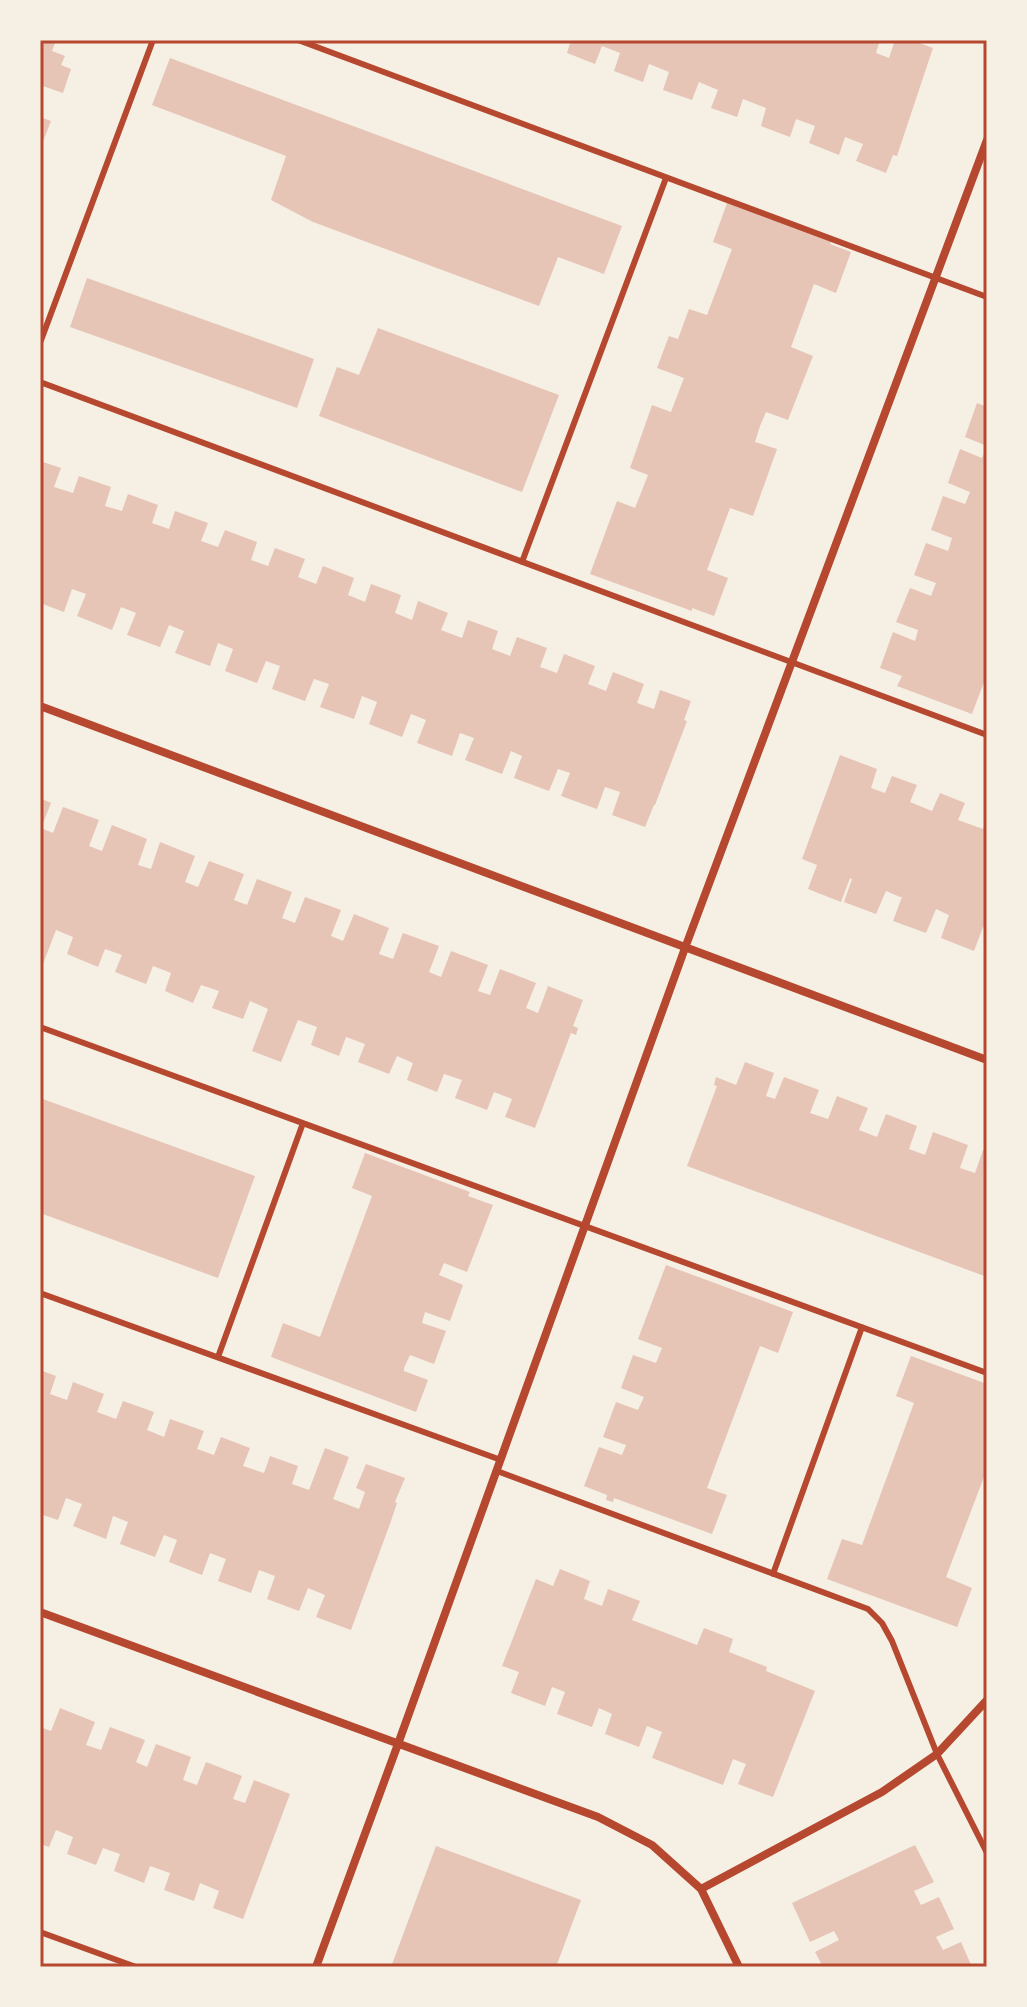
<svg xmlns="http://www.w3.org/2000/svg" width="1027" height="2007" viewBox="0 0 1027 2007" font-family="Barlow,sans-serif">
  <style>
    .building { fill: #e6c5b7 }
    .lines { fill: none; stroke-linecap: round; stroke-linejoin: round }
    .service { stroke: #b5482f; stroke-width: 6 }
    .minor { stroke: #b5482f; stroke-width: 8 }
    .neatline { fill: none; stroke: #b5482f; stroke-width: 3 }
  </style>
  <rect width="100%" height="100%" fill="#f6efe4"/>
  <path class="building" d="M40,40H56L52,51L65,56L61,65L71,69L63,93L40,85Z
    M571,40H880L876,53L889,58L895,40H911L933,48L897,156L893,155L886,173L856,161L863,144L845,137L839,155L809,143L815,126L796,119L790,137L761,126L766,108L743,99L737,117L711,108L718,90L699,82L692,100L663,90L669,72L649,64L643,82L614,71L620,53L602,46L595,64L567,53Z
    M170,58L622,226L604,274L558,257L539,306L313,222L271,200L286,156L152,105Z
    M40,117L51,121L42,144L40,143Z
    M727,203L831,242L830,244L851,252L836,293L814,284L791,347L813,356L788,420L766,412L760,426L755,442L777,449L753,516L730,508L707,570L728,578L714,616L692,608V611L590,574L617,501L635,508L648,475L630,468L652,405L671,412L684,378L657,368L669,336L678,339L689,309L707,315L732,249L713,242Z
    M87,278L314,359L297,408L70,327Z
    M378,328L559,395L522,492L319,416L337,367L359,375Z
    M977,403L987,407V446L965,437Z
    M987,446V674L972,714L897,686L902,676L880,668L893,632L915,641L916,638L918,630L896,622L910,588L931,596L936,583L914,575L926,543L948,551L949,548L952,538L931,530L943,496L965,504L966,502L970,492L948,483L960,449L982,458Z
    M40,461L61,468L54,487L73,493L79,476L111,487L105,506L122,511L128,494L158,505L152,523L169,529L175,511L208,523L201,541L218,547L225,530L257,542L251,560L268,566L275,548L305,559L298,577L316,584L323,566L354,578L348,595L365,602L371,584L401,595L395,613L412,620L418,601L448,613L441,630L462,638L468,620L498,631L492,649L510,656L517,637L547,648L540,667L557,673L564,654L595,666L588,684L606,691L613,672L644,684L637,703L654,709L660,690L691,701L684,720L687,721L655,805H654L645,827L612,815L620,792L605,787L597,809L561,796L570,773L558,769L549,791L514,778L522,756L511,751L502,774L465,760L474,738L460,733L452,756L417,743L426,720L411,714L402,737L369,724L377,702L362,696L354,719L320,707L329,684L314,679L305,701L272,689L280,666L266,661L257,683L225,671L233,649L218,643L210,666L175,653L184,631L169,625L160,647L127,635L136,613L121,607L112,630L77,616L86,594L72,589L64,612L40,603Z
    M840,755L877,769L871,788L885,793L892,776L917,785L910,802L932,811L940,793L965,803L958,820L983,829L987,819V929L983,927L974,951L941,938L949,915L936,909L926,933L893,921L902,897H900L886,891L876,914L844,902L852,879L850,878L841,902L808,889L817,865L802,859Z
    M40,798L51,803L41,828L53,833L63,807L99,820L89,846L102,851L112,825L147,839L138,865L151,869L160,842L195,856L185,882L198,887L209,861L244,874L234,900L247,905L257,879L292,892L282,918L295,923L305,897L341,910L331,936L343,941L354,914L389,928L379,954L393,959L403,933L439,946L429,972L441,977L451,951L488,965L478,991L490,995L500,969L536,983L526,1008L538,1013L548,986L583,1000L573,1026L578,1028L576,1035L571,1033L535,1128L505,1117L512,1099L494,1092L487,1110L455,1098L462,1080L444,1074L437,1092L407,1080L413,1063L397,1056L389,1074L358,1062L365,1044L346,1037L339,1056L311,1045L317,1027L298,1020L281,1062L252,1051L268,1009L250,1001L243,1019L212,1008L219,991L201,985L193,1003L165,991L171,973L153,966L146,984L115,972L122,955L105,949L98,967L67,954L73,937L56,930L40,972Z
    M745,1062L774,1073L766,1096L775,1099L784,1077L819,1090L810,1113L828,1119L837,1096L868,1108L859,1130L877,1137L886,1114L917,1126L909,1149L925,1155L933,1132L968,1145L960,1168L975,1173L983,1150L987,1151V1277L687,1166L717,1086L714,1085L716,1077L736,1085Z
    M40,1098L255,1176L218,1278L40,1213Z
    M365,1153L470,1192L468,1196L493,1205L467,1272L444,1263L439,1275L463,1285L450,1321L425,1312L422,1323L446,1331L434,1364L410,1355L404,1368V1371L428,1380L416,1412L271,1357L283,1323L320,1337L372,1196L352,1188Z
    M666,1265L793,1312L778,1353L760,1346L707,1488L727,1495L712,1534L614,1498L613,1502L606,1500L607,1495L584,1486L599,1447L622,1455L626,1445L603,1437L616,1402L638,1410L644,1397L621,1388L633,1355L656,1363L662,1348L638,1339Z
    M911,1356L987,1384V1469L946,1577L972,1588L957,1627L827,1579L842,1539L862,1545L914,1403L896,1396Z
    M40,1370L56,1376L50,1394L67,1400L73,1382L104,1394L97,1412L116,1419L123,1401L154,1412L147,1430L164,1437L170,1419L204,1431L197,1449L214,1455L221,1437L250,1448L243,1466L264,1473L270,1456L298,1466L292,1484L309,1490L325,1448L349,1457L333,1499L359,1509L365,1492L356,1488L366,1464L405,1478L395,1502L397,1503L391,1521L351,1630L316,1617L325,1595L308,1588L299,1611L267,1599L275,1576L259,1570L251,1593L218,1581L226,1559L210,1553L202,1575L169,1562L177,1540L164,1535L155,1557L120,1544L128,1522L113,1516L106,1539L73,1526L82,1504L66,1498L58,1520L40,1514Z
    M560,1569L590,1581L584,1599L602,1606L608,1589L640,1601L632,1620L697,1645L704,1628L733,1639L729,1652L767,1667L766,1671L815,1691L773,1797L738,1784L746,1764L733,1759L723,1785L652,1758L662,1732L647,1726L639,1747L605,1734L612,1714L599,1708L592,1727L557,1714L565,1692L552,1687L545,1706L511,1693L519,1672L502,1666L536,1579L553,1586Z
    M60,1708L95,1722L86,1745L101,1750L110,1727L145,1740L136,1762L147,1767L156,1744L191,1757L183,1780L197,1785L206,1762L242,1776L233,1799L245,1803L254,1780L290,1794L243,1919L213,1908L219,1891L200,1883L194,1901L164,1890L170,1873L150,1866L144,1883L114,1871L120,1854L103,1848L96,1865L67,1854L73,1837L56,1830L49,1847L40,1844V1727L51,1731Z
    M915,1845L934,1882L914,1891L921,1905L939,1897L954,1929L936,1937L943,1950L961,1942L972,1967H823L815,1952L839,1940L834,1931L810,1942L792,1903Z
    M436,1846L581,1900L556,1967H391Z"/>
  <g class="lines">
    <path class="service" d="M298,40L987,297
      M40,343L153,40
      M40,382L987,735
      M522,562L666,178
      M40,1027L987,1373
      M40,1293L501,1460
      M218,1357L303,1123
      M497,1471L868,1609L882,1623L892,1641L937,1754L987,1853
      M773,1574L862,1327
      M40,1932L136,1967"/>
    <path class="minor" d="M40,706L987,1060
      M40,1612L598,1817L652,1845L701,1889L739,1967
      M701,1889L882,1792L937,1754L987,1700
      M316,1967L398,1744L685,948L987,140"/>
  </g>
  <rect width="1027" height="2007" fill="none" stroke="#f6efe4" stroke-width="84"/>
  <rect x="42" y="42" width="943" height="1923" class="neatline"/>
</svg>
